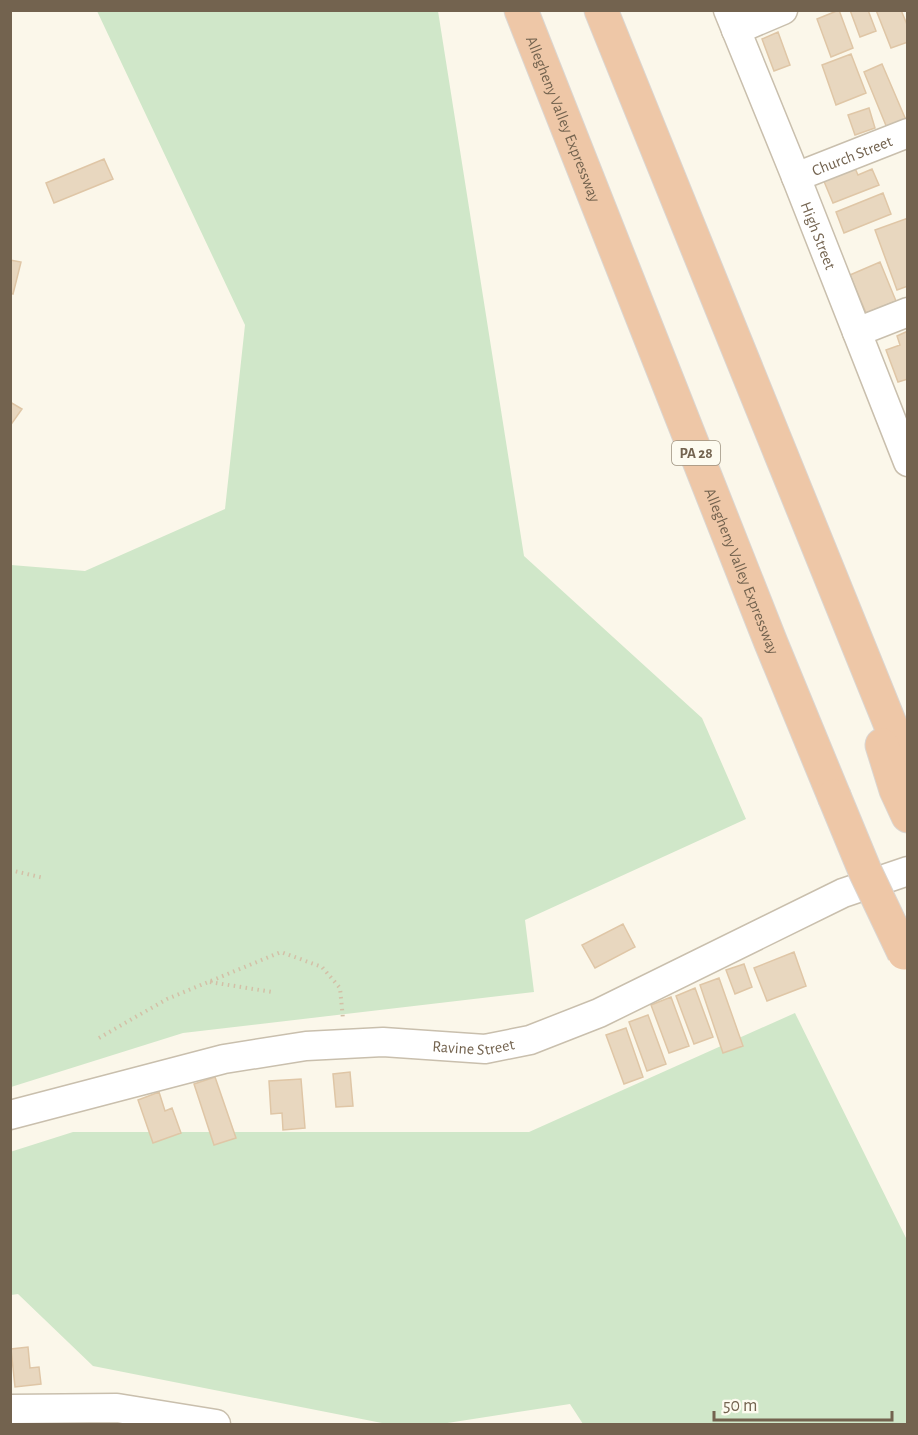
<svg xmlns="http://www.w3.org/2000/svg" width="918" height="1435" viewBox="0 0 918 1435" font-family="'Alegreya Sans',sans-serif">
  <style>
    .green { fill: #d0e7c9 }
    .building { fill: #e8d7bf; stroke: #dfc6a6; stroke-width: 1.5 }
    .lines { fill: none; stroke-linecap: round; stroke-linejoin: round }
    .minor-casing { stroke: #c9bfad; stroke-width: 31 }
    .highway-casing { stroke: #dbd6d1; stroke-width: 35 }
    .path { stroke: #d3c0a7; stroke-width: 4; stroke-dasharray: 1.5 4.5; stroke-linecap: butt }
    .minor { stroke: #fff; stroke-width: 28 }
    .highway { stroke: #eec7a7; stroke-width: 33 }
    .highway-bridge-casing { stroke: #dbd6d1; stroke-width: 35; stroke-linecap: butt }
    .highway-bridge { stroke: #eec7a7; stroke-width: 33 }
    .labels { text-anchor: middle; stroke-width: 4.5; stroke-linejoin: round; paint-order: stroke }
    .shield { fill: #fdfbf0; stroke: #9c917f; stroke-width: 1.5 }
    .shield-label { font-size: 15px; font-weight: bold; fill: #73634f }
    .street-label { font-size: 16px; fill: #73634f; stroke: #fdfbf0 }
  </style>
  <rect width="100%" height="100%" fill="#fbf7ea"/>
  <path class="green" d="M97,11H438L524,556L702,718L746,819L525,920L534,992L183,1033L11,1087V565L85,571L225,509L245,325Z
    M795,1013L907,1240V1424H583L570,1404L441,1424H387L93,1366L18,1294L11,1295L10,1152L73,1132H529Z"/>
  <path class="building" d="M839,10L853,48L831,57L817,19Z
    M850,10H868L876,31L860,37Z
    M876,10H901L908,27V42L891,48Z
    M778,32L790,65L774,71L762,39Z
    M851,54L866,93L836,105L822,65Z
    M882,64L906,120L887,128L864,72Z
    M869,108L875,128L855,135L848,115Z
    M104,159L113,179L54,203L46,183Z
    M854,166L858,175L872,169L879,185L833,203L823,179Z
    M883,193L891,214L844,233L836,212Z
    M908,218V286L897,290L875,230Z
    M10,260L21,262L13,294L10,293Z
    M880,262L896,301L866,313L850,275Z
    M908,331V379L898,382L886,350L900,345L897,336Z
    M10,402L22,409L10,426Z
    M623,924L635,947L595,968L582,945Z
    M794,952L806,986L767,1001L754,968Z
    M744,964L752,987L735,994L726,970Z
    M719,978L743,1046L723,1053L700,985Z
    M695,988L713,1037L694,1044L676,996Z
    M671,997L689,1046L669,1053L651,1005Z
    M648,1015L666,1064L647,1071L629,1022Z
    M626,1028L643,1077L624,1084L606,1035Z
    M350,1072L353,1106L336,1107L333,1074Z
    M215,1077L236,1138L214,1145L194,1084Z
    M301,1079L305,1128L283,1130L282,1113L271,1114L269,1081Z
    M159,1092L165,1111L172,1108L181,1133L153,1143L138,1100Z
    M28,1347L30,1368L39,1367L41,1384L15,1387L11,1349Z"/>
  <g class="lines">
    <g class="minor-casing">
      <g id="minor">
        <path id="s1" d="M728,10L796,177L908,462"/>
        <path d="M736,30L783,10"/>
        <path id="s2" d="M796,177L908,133"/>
        <path d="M857,332L908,312"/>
        <path id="s3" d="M10,1115L224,1059L306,1046L383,1042L485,1049L530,1040L599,1013L843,893L908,871"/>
        <path d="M10,1409L117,1408L216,1424"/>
      </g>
    </g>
    <g class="highway-casing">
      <g id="highway">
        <path id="s4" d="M521,10L771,643L834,796"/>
        <path d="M601,10L908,768"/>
        <path d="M882,745L896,790L908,816"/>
      </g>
    </g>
    <path class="path" d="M10,870L44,878
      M210,982L272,992
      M99,1038L167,999L281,952L322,967L340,988L343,1019"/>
    <use href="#minor" class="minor"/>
    <use href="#highway" class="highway"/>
    <g class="highway-bridge-casing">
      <path id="highway-bridge" d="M834,796L865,871L904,953"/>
    </g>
    <use href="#highway-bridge" class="highway-bridge"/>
  </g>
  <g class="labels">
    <rect class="shield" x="672" y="441" width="48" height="24" rx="4.5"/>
    <g class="shield-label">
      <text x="696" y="458">PA 28</text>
    </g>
    <g class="street-label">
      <text dy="6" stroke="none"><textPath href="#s4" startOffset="117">Allegheny Valley Expressway</textPath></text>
      <text dy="6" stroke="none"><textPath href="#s2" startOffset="60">Church Street</textPath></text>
      <text dy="6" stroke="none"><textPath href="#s1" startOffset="243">High Street</textPath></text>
      <text dy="6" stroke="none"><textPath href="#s4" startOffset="603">Allegheny Valley Expressway</textPath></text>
      <text dy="6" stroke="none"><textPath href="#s3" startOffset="472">Ravine Street</textPath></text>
    </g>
  </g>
  <rect width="918" height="1435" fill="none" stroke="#73634f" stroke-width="24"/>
  <path d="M714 1411v9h178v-9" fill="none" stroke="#73634f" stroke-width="3"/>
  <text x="723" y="1411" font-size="18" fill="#73634f" stroke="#fdfbf0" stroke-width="4.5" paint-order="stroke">50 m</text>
</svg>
